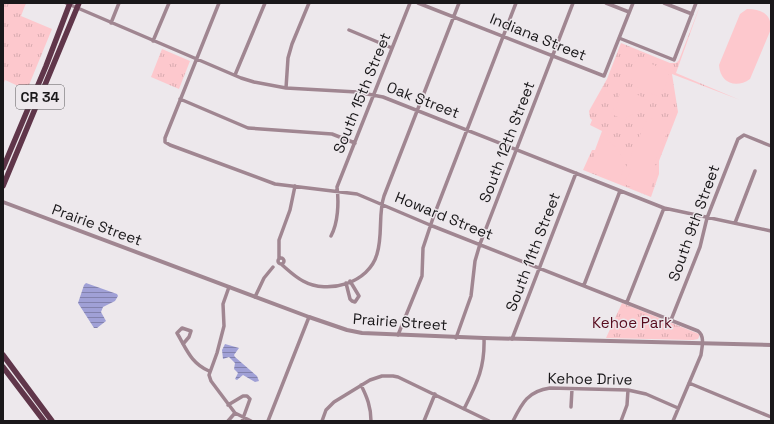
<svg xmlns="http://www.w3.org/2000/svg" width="774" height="424" viewBox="0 0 774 424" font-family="'Space Grotesk',sans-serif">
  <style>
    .park { fill: url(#park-tufts) }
    .garden { fill: #fdc8cd }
    .water { fill: url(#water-rules) }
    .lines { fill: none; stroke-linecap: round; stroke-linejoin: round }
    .minor { stroke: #a08691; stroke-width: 3.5 }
    .tertiary { stroke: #a08691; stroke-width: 4 }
    .primary { stroke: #60364a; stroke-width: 5.5 }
    .labels { text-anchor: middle; stroke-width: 3; stroke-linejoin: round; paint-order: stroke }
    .shield { fill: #ede8ec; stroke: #595659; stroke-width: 1 }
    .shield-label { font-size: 14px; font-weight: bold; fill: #1a181a }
    .street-label { font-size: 15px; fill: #1a181a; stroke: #ede8ec }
    .park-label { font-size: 15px; fill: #570b1e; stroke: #ede8ec }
  </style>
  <defs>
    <pattern id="park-tufts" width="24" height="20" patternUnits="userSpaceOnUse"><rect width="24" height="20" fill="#fdc8cd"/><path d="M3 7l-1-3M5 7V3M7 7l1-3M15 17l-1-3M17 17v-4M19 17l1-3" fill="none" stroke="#d8abaf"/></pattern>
    <pattern id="water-rules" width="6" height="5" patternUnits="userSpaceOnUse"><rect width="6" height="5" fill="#a0a0d6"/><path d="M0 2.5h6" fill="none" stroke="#8281ad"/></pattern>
  </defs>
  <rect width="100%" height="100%" fill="#ede8ec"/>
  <path class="park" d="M3,3H26L21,16L52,29L27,90L5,80L3,85Z
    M701,3L676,73L740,100L672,74L678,112L659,161V174L651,197L583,170L592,150H595L602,131L590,125L592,120L590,118L589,111L607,79L621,43L670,63H676L679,60Z
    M162,49L190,61L179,89L151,77Z
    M622,303L699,334V337L698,339L693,340L606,338Z"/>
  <path class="garden" d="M747,9C762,9 771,14 771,29L750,79C736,89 720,83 719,65L740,14Z
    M637,58L668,71L669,76L660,97C636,87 623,87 637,58Z
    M624,88L642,97L643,101L644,99L651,102L646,114L641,113L639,110C634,115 628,115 625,120L611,114L614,107L617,108L620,90Z
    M648,117L670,125L654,164L658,167L650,192L647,194L624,184L631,169L626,167Z
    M602,136C621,150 629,158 619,183L594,171H589L587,168L591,163Z"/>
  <path class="water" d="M86,283L117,294L118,296L115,301L103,307L101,312L106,321L97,328H94L78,303L84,285Z
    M225,344L239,348L234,355L235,357L257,376L259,381L255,382L243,375L237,380L235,379L238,373L234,369L235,363L229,357L223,359L222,350Z"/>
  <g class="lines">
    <path class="minor" d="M66,3L241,78L254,82L286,88L357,92L383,97L664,208L771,231
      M219,3L165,138V142L170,145L275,184L357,194L430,225L698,331C705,336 702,347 701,355L673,421
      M418,3L604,76L633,3
      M606,3L629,12
      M664,3L692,14
      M111,23L119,3
      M349,30L392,48
      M619,38L674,60L696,3
      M153,41L169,3
      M235,75L265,3
      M286,88L288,58L292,44L309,3
      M180,99L248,128L332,134L355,143
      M735,223L755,171
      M331,236C338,223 339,203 337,187L410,3
      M278 261a3 3 0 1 1 6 0a3 3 0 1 1-6 0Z
      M279,258V240L290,210L295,186
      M281,264C288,270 295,277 303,281C328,295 369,283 377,254C383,235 378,214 384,196L459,3
      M346,283L350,299L352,301L355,302L359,296L350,281
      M584,285L620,191
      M229,287L223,304L224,326L217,353L209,375L211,381L235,413L251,421
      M255,297L264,278L273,267
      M627,302L664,208
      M671,320L700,247L707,218L738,139L744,135L771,146
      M398,335L422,276L423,248L433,218L516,3
      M456,338L471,296L475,261L480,244L573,3
      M512,339L576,173
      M183,344L189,337L191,331L182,328L177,333C187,350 191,363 209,371
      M689,383L771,417
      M361,385C367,397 371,407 371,421
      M228,405L243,396H247L250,399L242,421
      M571,407L572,389
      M464,409C477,383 485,368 484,338
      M228,421L235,413
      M268,421L309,317
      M322,421L326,410L334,402L370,380L382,376H393L398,377L489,421
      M424,421L435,394
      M513,421C522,403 528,391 550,388L628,390L646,394L678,408
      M621,421L627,405L628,390"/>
    <path class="tertiary" d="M3,202L309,317L347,330L362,333L484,338L771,345"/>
    <path class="primary" d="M3,168L46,66L70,3
      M3,186L79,3
      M3,355L52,421
      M3,367L44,421"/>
  </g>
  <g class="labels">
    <rect class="shield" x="16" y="85" width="48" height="24" rx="3"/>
    <g class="shield-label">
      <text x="40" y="102">CR 34</text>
    </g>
    <g class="street-label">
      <text transform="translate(538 37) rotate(22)" y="5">Indiana Street</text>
      <text transform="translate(362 93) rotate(-68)" y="5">South 15th Street</text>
      <text transform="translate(423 100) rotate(21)" y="5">Oak Street</text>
      <text transform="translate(507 142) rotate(-69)" y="5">South 12th Street</text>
      <text transform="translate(444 216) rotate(22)" y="5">Howard Street</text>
      <text transform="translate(694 223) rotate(-70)" y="5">South 9th Street</text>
      <text transform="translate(97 225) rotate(20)" y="5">Prairie Street</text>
      <text transform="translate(533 252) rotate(-69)" y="5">South 11th Street</text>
      <text transform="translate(400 322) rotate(4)" y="5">Prairie Street</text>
      <text transform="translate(590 379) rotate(1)" y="5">Kehoe Drive</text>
    </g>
    <g class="park-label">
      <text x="632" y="328">Kehoe Park</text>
    </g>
  </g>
  <rect width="774" height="424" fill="none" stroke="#1a181a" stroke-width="8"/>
</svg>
